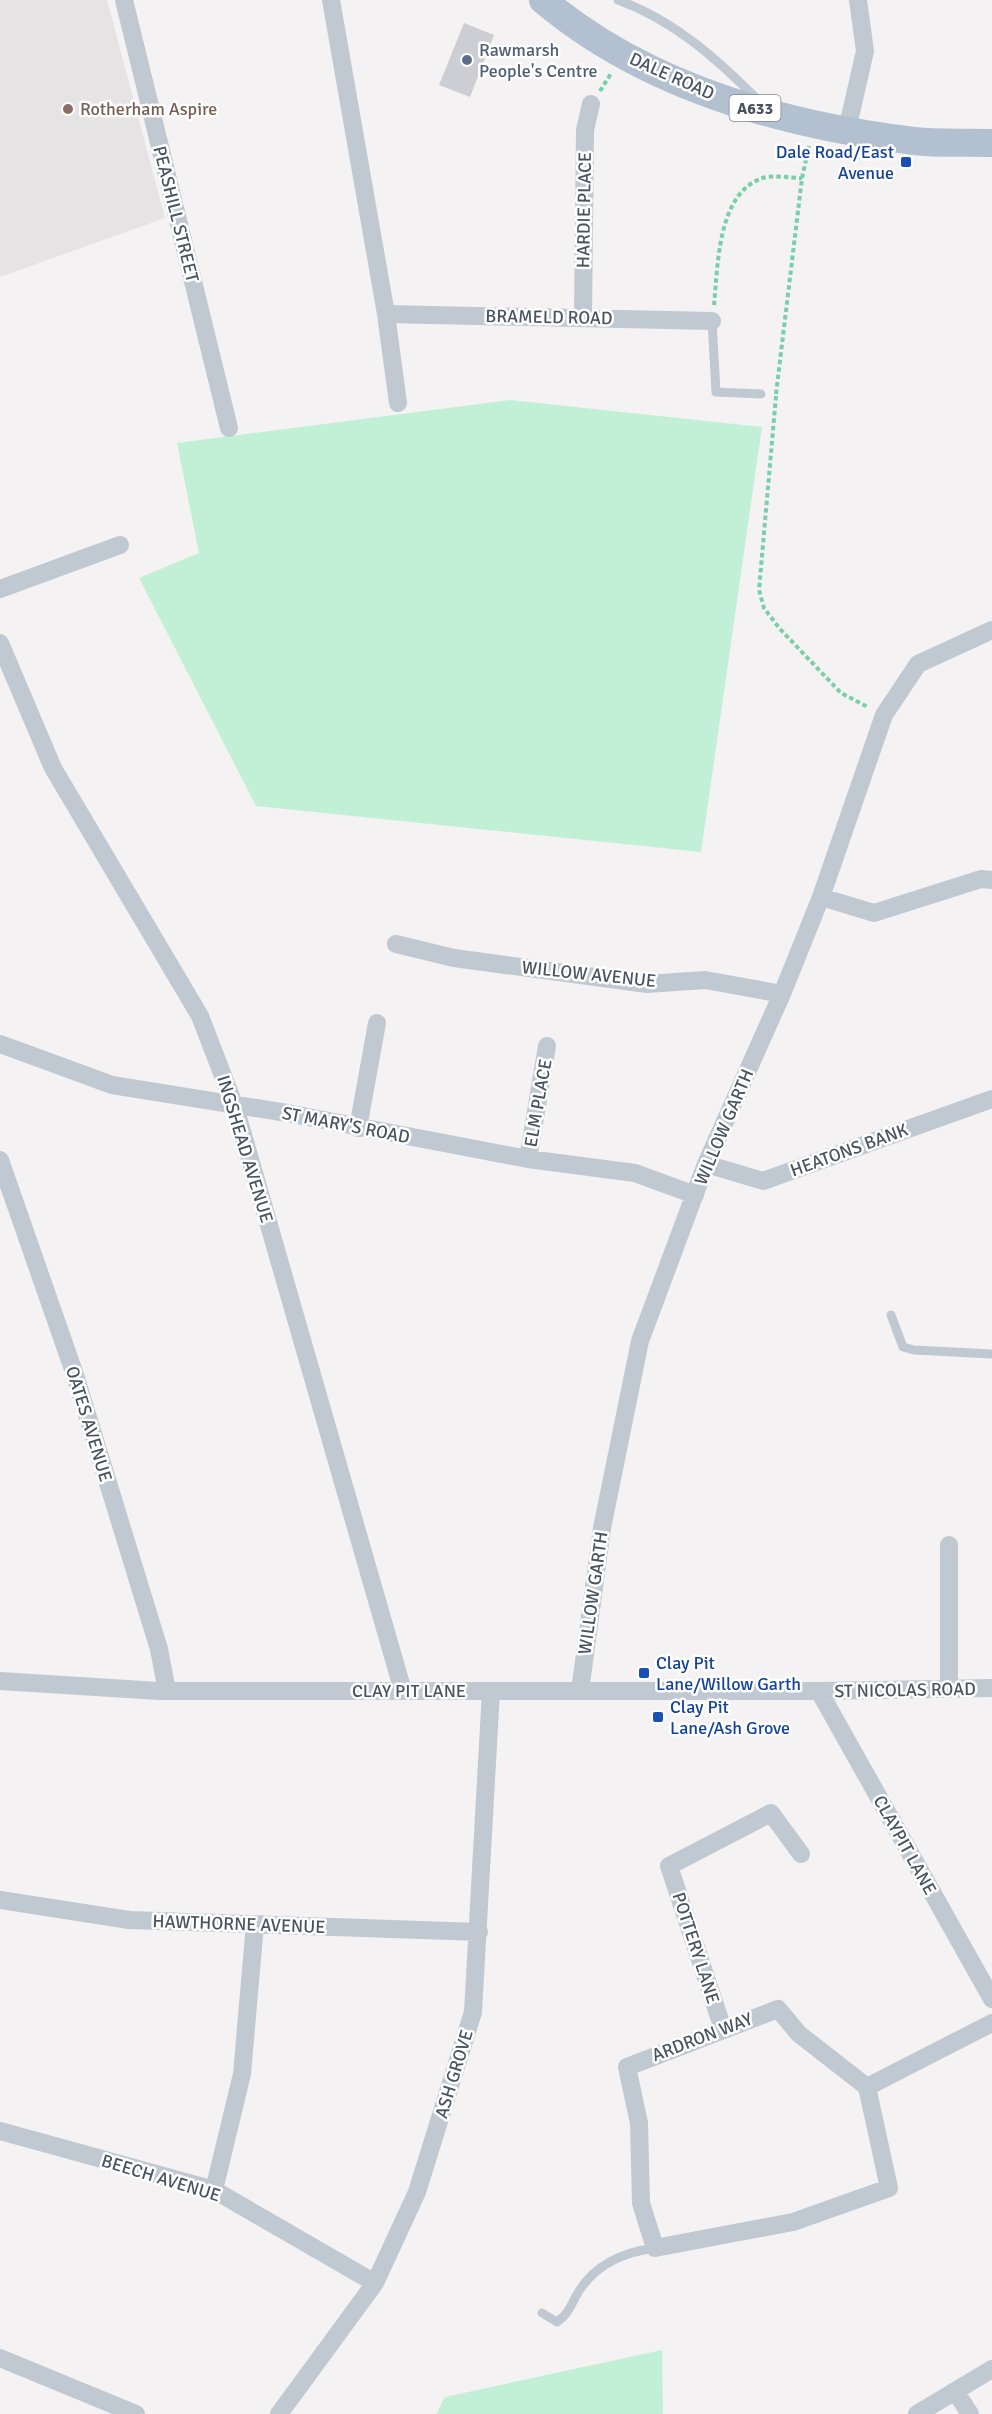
<svg xmlns="http://www.w3.org/2000/svg" width="992" height="2414" viewBox="0 0 992 2414" font-family="Signika,sans-serif">
  <style>
    .education { fill: #e5e3e4 }
    .green { fill: #c2f0d6 }
    .building { fill: #ccced4 }
    .lines { fill: none; stroke-linecap: round; stroke-linejoin: round }
    .path { stroke: #79cfa9; stroke-width: 4; stroke-dasharray: 4.5 3; stroke-linecap: butt }
    .lane { stroke: #c0c8d1; stroke-width: 9 }
    .street { stroke: #c0c8d1; stroke-width: 18 }
    .primary { stroke: #b2c0d0; stroke-width: 28 }
    .service-dot { fill: #5c6f8a; stroke: #fff; stroke-width: 2 }
    .education-dot { fill: #8d6e63; stroke: #fff; stroke-width: 2 }
    .transit-dot { fill: #1a4fb4; stroke: #fff; stroke-width: 2 }
    .labels { text-anchor: middle; stroke-width: 5; stroke-linejoin: round; paint-order: stroke }
    .shield { fill: #fff; stroke: #808790; stroke-width: 1.5 }
    .shield-label { font-size: 16px; font-weight: bold; fill: #495460 }
    .service-label { font-size: 18px; fill: #4e5e75; stroke: #fff; text-anchor: start }
    .street-label { font-size: 18px; fill: #495460; stroke: #fff }
    .education-label { font-size: 18px; fill: #785e54; stroke: #fff; text-anchor: start }
    .transit-label { font-size: 18px; fill: #164399; stroke: #fff; text-anchor: start }
  </style>
  <rect width="100%" height="100%" fill="#f4f2f2"/>
  <path class="education" d="M0,0H107L165,218L0,277Z"/>
  <path class="green" d="M510,400L762,427L701,852L256,806L139,578L199,553L177,443Z
    M662,2350L663,2414H436L445,2397Z"/>
  <path class="building" d="M464,23L494,35L470,97L439,85Z"/>
  <g class="lines">
    <path class="path" d="M600,91L612,72
      M714,305C718,267 717,196 760,179C771,174 790,178 802,178
      M776,394L802,178L809,146
      M776,396L759,590L764,608L780,629L841,693L868,707"/>
    <path class="lane" d="M618,0C674,20 718,60 759,101
      M712,321L716,392L761,394
      M891,1315L903,1347L914,1350L992,1354
      M542,2313L557,2322C569,2314 571,2304 579,2291C596,2264 624,2252 655,2248"/>
    <path class="street" d="M124,0L229,428
      M331,0L386,314L398,403
      M847,130L865,51L858,0
      M386,314L712,321
      M583,317L585,130L591,104
      M0,589L120,545
      M0,643L53,768L200,1016L235,1107L403,1691
      M821,897L874,913L981,879L992,880
      M396,944L454,958L647,984L705,980L782,994
      M0,1044L112,1085L287,1113L528,1159L635,1173L695,1195
      M358,1128L377,1023
      M528,1159L547,1046
      M0,1160L74,1372L159,1649L167,1691
      M706,1164L763,1181L992,1099
      M949,1545V1689
      M0,1681L159,1691H819L992,1688
      M580,1691L602,1528L640,1341L706,1164L782,994L821,897L884,715L918,664L992,630
      M819,1691L992,1999
      M0,1900L129,1920L479,1932
      M778,2009L799,2034L867,2087L889,2188L793,2222L655,2248L641,2203L639,2123L627,2067Z
      M723,2029L669,1866L771,1813L801,1854
      M867,2087L992,2023
      M0,2131L214,2190L375,2283
      M214,2190L242,2074L255,1924
      M0,2358L136,2414
      M955,2391L970,2414
      M279,2414L375,2283L417,2192L473,2012L491,1691
      M917,2414L992,2369"/>
    <path class="primary" d="M543,0C646,87 783,125 914,141C940,144 966,142 992,143"/>
  </g>
  <circle class="service-dot" cx="467" cy="60" r="6"/>
  <circle class="education-dot" cx="68" cy="109" r="6"/>
  <g class="transit-dot">
    <rect x="900" y="156" width="12" height="12" rx="3"/>
    <rect x="638" y="1667" width="12" height="12" rx="3"/>
    <rect x="652" y="1711" width="12" height="12" rx="3"/>
  </g>
  <g class="labels">
    <rect class="shield" x="729.5" y="95" width="51" height="26" rx="4.5"/>
    <g class="shield-label">
      <text x="755" y="114">A633</text>
    </g>
    <g class="service-label">
      <text x="479" y="56">Rawmarsh<tspan x="479" dy="21">People's Centre</tspan></text>
    </g>
    <g class="street-label">
      <text transform="translate(672 76) rotate(24)" y="6">DALE ROAD</text>
      <text transform="translate(584 210) rotate(-89)" y="6">HARDIE PLACE</text>
      <text transform="translate(176 214) rotate(76)" y="6">PEASHILL STREET</text>
      <text transform="translate(549 317) rotate(1)" y="6">BRAMELD ROAD</text>
      <text transform="translate(589 974) rotate(6)" y="6">WILLOW AVENUE</text>
      <text transform="translate(538 1103) rotate(-80)" y="6">ELM PLACE</text>
      <text transform="translate(346 1125) rotate(11)" y="6">ST MARY'S ROAD</text>
      <text transform="translate(724 1127) rotate(-67)" y="6">WILLOW GARTH</text>
      <text transform="translate(245 1149) rotate(73)" y="6">INGSHEAD AVENUE</text>
      <text transform="translate(849 1150) rotate(-20)" y="6">HEATONS BANK</text>
      <text transform="translate(89 1424) rotate(73)" y="6">OATES AVENUE</text>
      <text transform="translate(593 1593) rotate(-82)" y="6">WILLOW GARTH</text>
      <text transform="translate(905 1690) rotate(-1)" y="6">ST NICOLAS ROAD</text>
      <text x="409" y="1697">CLAY PIT LANE</text>
      <text transform="translate(905 1845) rotate(61)" y="6">CLAYPIT LANE</text>
      <text transform="translate(239 1924) rotate(2)" y="6">HAWTHORNE AVENUE</text>
      <text transform="translate(696 1948) rotate(72)" y="6">POTTERY LANE</text>
      <text transform="translate(702 2037) rotate(-21)" y="6">ARDRON WAY</text>
      <text transform="translate(454 2074) rotate(-73)" y="6">ASH GROVE</text>
      <text transform="translate(161 2178) rotate(17)" y="6">BEECH AVENUE</text>
    </g>
    <g class="education-label">
      <text x="80" y="115">Rotherham Aspire</text>
    </g>
    <g class="transit-label">
      <text x="894" y="158" text-anchor="end">Dale Road/East<tspan x="894" dy="21">Avenue</tspan></text>
      <text x="656" y="1669">Clay Pit<tspan x="656" dy="21">Lane/Willow Garth</tspan></text>
      <text x="670" y="1713">Clay Pit<tspan x="670" dy="21">Lane/Ash Grove</tspan></text>
    </g>
  </g>
</svg>
